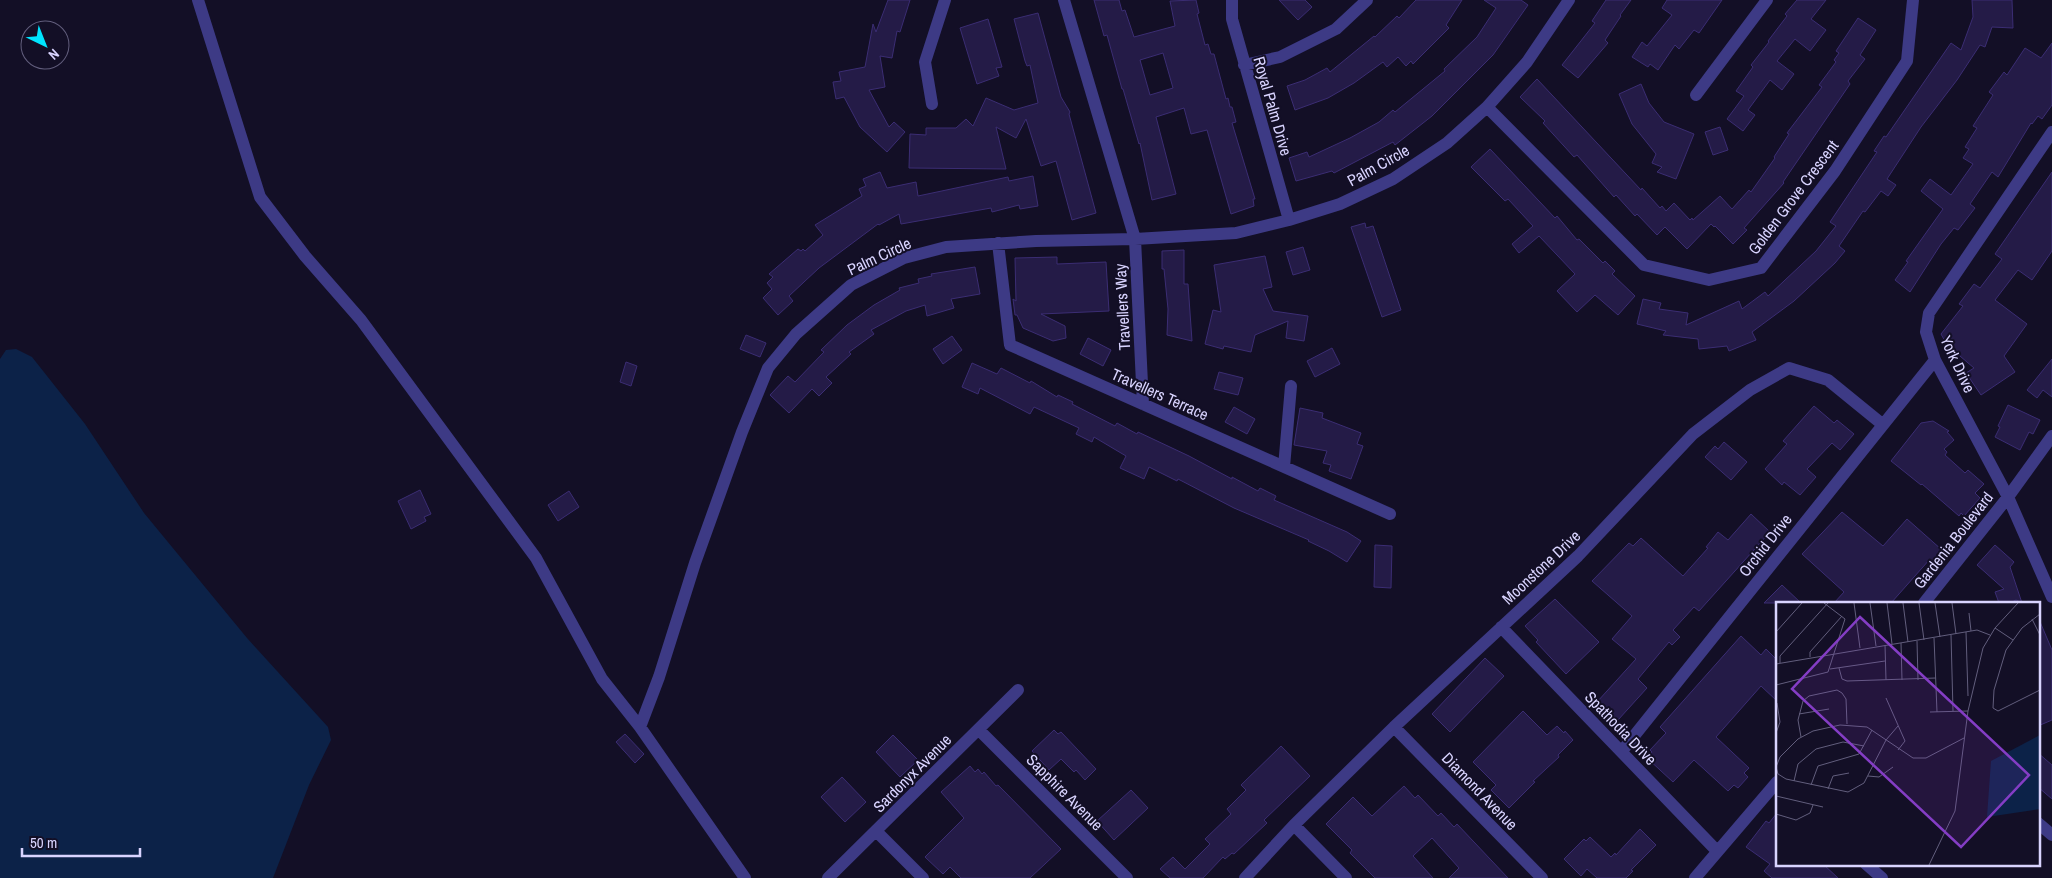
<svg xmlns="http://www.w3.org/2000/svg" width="2052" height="878" viewBox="0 0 2052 878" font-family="'Archivo Narrow',sans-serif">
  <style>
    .water { fill: #0c2248 }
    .building { fill: #241b47; stroke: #3b2d73; fill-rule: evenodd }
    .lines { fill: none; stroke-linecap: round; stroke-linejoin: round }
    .minor { stroke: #3d3a85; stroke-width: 12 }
    .labels { text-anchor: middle; stroke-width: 4; stroke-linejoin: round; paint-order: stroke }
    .street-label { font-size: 16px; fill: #d9d4ff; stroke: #130f26 }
    .inset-road { fill: none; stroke: #625e7d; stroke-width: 1 }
    .view { fill: #843dc5; fill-opacity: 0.15; stroke: #843dc5; stroke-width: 2.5 }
    .inset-edge { fill: none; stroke: #d9d4ff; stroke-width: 2.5 }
  </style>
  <rect width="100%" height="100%" fill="#130f26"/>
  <path class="water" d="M16,349L32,357L85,424L144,513L247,638L328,727L331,740L309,785L273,878H0V359L6,350Z"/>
  <path class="building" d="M888,0H910L900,32L897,31L892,58L880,56L885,87L869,90L889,127L894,122L905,132L887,152L860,127L844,97L836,99L833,82L841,81L839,72L865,67L873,24L876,32Z
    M1094,0H1119L1122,11L1125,10L1134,37L1175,26L1170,1L1196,0L1199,13L1197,14L1205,45L1208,44L1211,54H1214L1226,99L1228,98L1230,107H1232L1236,122L1232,123L1255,199H1253L1254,206L1231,214L1207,130L1191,134L1184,108L1156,117L1176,194L1152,200L1140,143L1139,144L1123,89H1122L1107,35L1104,36ZM1163,53L1173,88L1150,95L1140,60Z
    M1279,0H1305L1312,7L1298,20Z
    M1416,0H1462L1446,25L1449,28L1413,64L1411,61L1406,66L1398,57L1387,67L1383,62L1354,83L1328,98L1295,110L1287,86L1305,80L1327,68L1330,72L1374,36L1375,37L1397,16L1399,18Z
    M1484,0H1521L1528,5L1493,55L1432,116L1395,145L1393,142L1334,173L1332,171L1296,181L1289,158L1307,152L1309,157L1350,138L1379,122L1393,110L1395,112L1445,71L1444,69L1477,37L1496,8Z
    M1606,0H1631L1620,15L1621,16L1605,40L1608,43L1578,78L1562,65L1595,23L1592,21Z
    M1667,0H1722L1699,33L1694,30L1679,49L1675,45L1658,70L1650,64L1648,67L1632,57L1642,42L1647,46L1672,15L1662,8Z
    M1797,0H1826L1811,19L1826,30L1810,51L1795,39L1777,61L1794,74L1782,90L1770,80L1748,110L1755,115L1743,131L1727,119L1744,96L1736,91L1753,67L1751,65L1769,42L1768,41L1787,16L1785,14Z
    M1972,0H2012L2013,28L1992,27L1985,47L1980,45L1957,80L1921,127L1887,179L1896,185L1888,196L1881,191L1865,212L1863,211L1839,246L1845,251L1835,263L1794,301L1752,332L1756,340L1729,351L1727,346L1699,349L1698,339L1663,335L1666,331L1637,324L1643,299L1661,303L1659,309L1688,313L1686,325L1739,301L1742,309L1765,292L1768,296L1816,251L1836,226L1830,222L1877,152L1874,151L1884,136L1886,137L1951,43L1961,50L1973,17Z
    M1038,13L1061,97L1070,112L1069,114L1096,213L1072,220L1056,161L1041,166L1026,119L1016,138L996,127L1006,169L909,168L910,134L926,135V128H956L966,119L973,126L986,98L1014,110L1038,103L1030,65L1027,66L1025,61L1014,19Z
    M1858,18L1876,30L1860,55L1865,59L1848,81L1850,84L1783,182L1784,183L1744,228L1747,230L1733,244L1715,226L1714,227L1711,224L1687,249L1665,227L1657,235L1637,214L1635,216L1616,195L1614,197L1577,155L1574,157L1543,123L1545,121L1520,97L1537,79L1641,190L1642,188L1660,208L1662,206L1666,211L1674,203L1690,220L1692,218L1693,220L1720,196L1732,209L1749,190L1751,192L1775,158L1774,157L1789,134L1787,133L1822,87L1819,85L1836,62L1834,60L1839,53L1836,51Z
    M988,19L1002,67L996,68L999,76L977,84L960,28Z
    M2052,43V105L2042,119L2038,116L2032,124L2031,123L1998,177L1992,172L1970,204L1975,208L1958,230L1954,228L1941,244L1910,292L1895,280L1908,262L1906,261L1943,209L1921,191L1930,179L1951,195L1973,164L1963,158L1969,149L1965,147L1977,128L1973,126L1993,95L1989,92L2004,72L2007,75L2025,48L2041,58Z
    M1641,84L1649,103L1664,122L1694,134L1676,179L1657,172L1662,167L1652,163L1656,154L1632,124L1619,94Z
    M1720,127L1728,150L1713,155L1705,132Z
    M1490,149L1555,218L1557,216L1577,240L1579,239L1603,263L1605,261L1615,271L1612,274L1635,296L1618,315L1595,295L1577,312L1557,291L1575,274L1539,236L1519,253L1512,244L1533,226L1508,199L1505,201L1471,167Z
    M880,172L887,188L916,182L918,196L1008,177L1009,181L1033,176L1038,206L1020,209L1019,205L992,212L991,208L901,224L899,214L879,225L878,224L819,268L789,296L793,301L778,315L763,298L772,289L767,283L773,277L769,274L798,249L801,251L803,249L805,251L823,235L815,225L862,196L859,189L866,186L863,179Z
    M2052,172V251L2032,280L2018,270L1995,300L2027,324L2004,356L2015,372L1981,395L1966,373L1974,368L1947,345L1941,334L1963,306L1959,304L1974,284L1980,288L2002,259L1995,254Z
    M1365,223L1366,228L1373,226L1401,310L1382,317L1351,227Z
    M1303,247L1310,270L1293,275L1286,252Z
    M1184,250V284H1188L1192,341L1167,335L1168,309L1164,269H1162V251Z
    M1265,256L1272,287L1263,289L1273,311L1308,316L1304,341L1286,338L1288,321L1255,335L1251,352L1224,346L1223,349L1205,344L1213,310L1221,312L1214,265Z
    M1057,257V264L1106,262L1109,311L1041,314L1065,326L1066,338L1053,341L1023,328L1017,315H1015L1013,299L1016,301L1015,258Z
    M975,267L980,294L951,299L954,308L927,316L925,305L906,311L871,330L874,334L849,352L851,354L826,377L832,383L819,396L812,389L789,413L770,395L788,376L795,382L824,352L821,350L847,325L874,305L900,290L899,288L919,283L918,279L932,276L931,274Z
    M746,335L766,343L760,357L740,349Z
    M952,336L962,350L943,364L933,349Z
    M1088,338L1111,350L1103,366L1080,354Z
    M1332,348L1340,364L1315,377L1307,361Z
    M2052,359V397L2043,390L2037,398L2027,390Z
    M626,362L637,366L631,386L620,382Z
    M972,363L997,374L1001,368L1030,383L1031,381L1057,397L1058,395L1073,402L1072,404L1115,426L1117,423L1137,434L1138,432L1189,456L1232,479V477L1258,491L1260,488L1276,496L1274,500L1347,532L1361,541L1347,562L1329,551L1308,541L1309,540L1234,508L1178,479L1177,481L1149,467L1144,479L1120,468L1126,456L1094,437L1092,442L1076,434L1079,428L1034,407L1030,414L980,388L978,394L962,387Z
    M1219,372L1243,378L1238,395L1214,389Z
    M2008,405L2040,420L2033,434L2029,432L2020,450L1995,437L2000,427L1998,426Z
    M1814,406L1834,423L1837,420L1854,434L1840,450L1832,443L1807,469L1816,477L1800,495L1784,482L1782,485L1765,469L1787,444L1783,441Z
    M1234,407L1255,419L1247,434L1225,422Z
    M1300,408L1323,413L1322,418L1361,433L1357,444L1363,446L1351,479L1329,471L1331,465L1323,463L1327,451L1294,445Z
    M1933,421L1949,431L1947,432L1954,440L1944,449L1947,452L1945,455L1965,473L1968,470L1984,484L1975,493L1980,498L1964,516L1961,513L1959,516L1922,484L1921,485L1891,461L1921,423Z
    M1724,442L1747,462L1731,480L1705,457L1715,446L1718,449Z
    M420,490L431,514L424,517L426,521L411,529L398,501Z
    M569,491L579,507L558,521L548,505Z
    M1842,512L1883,546L1907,519L1942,550L1932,561L1930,559L1891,603H1834L1844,592L1802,554Z
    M1751,514L1770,532L1699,611L1694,607L1673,630L1680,637L1672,645L1669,642L1638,679L1647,688L1618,720L1597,702L1636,659L1612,639L1632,616L1592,581L1629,543L1633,546L1641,538L1683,576L1708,548L1706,547L1718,532L1728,540Z
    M1375,545L1392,546L1391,588L1374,587Z
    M1995,545L2014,562L2010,567L2022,603L2016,600L2010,603H1999L1995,592L2004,589L1977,565Z
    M1782,585L1801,603H1764Z
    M1555,599L1599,642L1566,674L1536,642L1538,640L1525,626Z
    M2038,617L2052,650V720L2038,726Z
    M1741,636L1761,655L1766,649L1777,660V701L1761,686L1716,737L1749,768L1744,773L1748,777L1738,788L1734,785L1728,791L1694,760L1673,782L1647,758L1652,752L1650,750L1666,733L1660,727Z
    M1485,658L1504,676L1450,732L1432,714Z
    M1523,711L1547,735L1557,726L1564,733L1565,731L1573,740L1558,755L1559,757L1533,781L1535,782L1509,808L1491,790L1496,785L1473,762Z
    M1054,730L1058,734L1061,732L1096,769L1085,780L1076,770L1074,772L1061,759L1049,770L1032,751Z
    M625,734L644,754L635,763L616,742Z
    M893,735L918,760L900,777L876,752Z
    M1281,746L1310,776L1264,820L1267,823L1234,854L1232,853L1225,859L1223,857L1203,878H1170L1160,869L1173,857L1185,869L1210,844L1205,839L1231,814L1227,809L1246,790L1241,785Z
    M2038,753L2052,765V799L2038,787Z
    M970,766L975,772L978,769L982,774L984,772L996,786L998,785L1061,849L1030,878H961L950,867L943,874L925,857L964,818L941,792Z
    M842,777L866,802L845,822L821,797Z
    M1404,786L1415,798L1418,795L1438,816L1441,813L1454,827L1457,824L1508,878H1449L1459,868L1432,838L1413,856L1433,878H1375L1350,853L1352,850L1326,824L1353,797L1372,816Z
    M1131,790L1148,808L1114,840L1097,821Z
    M1777,813V864H1823L1838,878H1772L1764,871L1770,864L1746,847L1766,821L1769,823Z
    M1640,829L1656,845L1631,870L1633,871L1626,878H1597L1587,869L1581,876L1564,859L1584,839L1586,841L1590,837L1611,857L1615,853L1616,855Z"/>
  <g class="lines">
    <path class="minor" d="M198,0L260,197L305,256L361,320L536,558L602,679L640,727L745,878
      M1064,0L1135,239L1143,404
      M1232,0V19L1289,220
      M1244,65L1280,57L1336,29L1367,0
      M1696,95L1767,0
      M932,104L925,62L945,0
      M1487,107L1644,265L1709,280L1761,268L1835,171L1907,61L1913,0
      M2052,132L1929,313L1926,332L1935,360L2008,497L2052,597
      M998,243L1010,345L1390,514
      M1284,467L1291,386
      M1924,603L2008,497L2052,436
      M1501,627L1717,851
      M640,727L659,677L695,563L742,432L768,368L796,334L851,285L904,258L946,247L1036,241L1135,239L1236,233L1289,220L1340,204L1393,179L1447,143L1487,107L1527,62L1569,0
      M1394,727L1542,878
      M979,730L1127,878
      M1622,751L1935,360
      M2038,823L2052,835
      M1294,825L1346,878
      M876,831L923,878
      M1866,864L1882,878
      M828,878L1018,690
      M1245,878L1294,825L1394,727L1578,556L1693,434L1750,390L1789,368L1828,380L1882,424
      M1695,878L1777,782"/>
  </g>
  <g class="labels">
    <g class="street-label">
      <text transform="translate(1273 106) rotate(74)" y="6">Royal Palm Drive</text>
      <text transform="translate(1378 165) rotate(-29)" y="6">Palm Circle</text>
      <text transform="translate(1793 197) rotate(-53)" y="6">Golden Grove Crescent</text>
      <text transform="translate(879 256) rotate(-25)" y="6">Palm Circle</text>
      <text transform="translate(1122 307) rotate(-93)" y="6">Travellers Way</text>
      <text transform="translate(1958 364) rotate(65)" y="6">York Drive</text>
      <text transform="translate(1160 394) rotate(24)" y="6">Travellers Terrace</text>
      <text transform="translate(1953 540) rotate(-52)" y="6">Gardenia Boulevard</text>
      <text transform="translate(1765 545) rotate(-52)" y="6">Orchid Drive</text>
      <text transform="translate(1541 567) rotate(-43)" y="6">Moonstone Drive</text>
      <text transform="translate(1621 728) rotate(46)" y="6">Spathodia Drive</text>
      <text transform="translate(912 773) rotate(-45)" y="6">Sardonyx Avenue</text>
      <text transform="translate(1480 791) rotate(46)" y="6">Diamond Avenue</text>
      <text transform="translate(1065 792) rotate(45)" y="6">Sapphire Avenue</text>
    </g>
  </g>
  <g transform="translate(1776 602)">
    <rect width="264" height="264" fill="#130f26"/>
    <path d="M264,133V207L211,215L215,159Z" fill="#0c2248"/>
    <path class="inset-road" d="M78,1L84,46M94,1L100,44M111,1L116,42M127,1L132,40M143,1L148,38M159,1L164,35M176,1L180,32M193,11L195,29M264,12L246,26L230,48L218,88L217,106L222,109L264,88M256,17L264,33M219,26L237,38M0,30L26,1M190,30L192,94M175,33L177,109M158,36L161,110M141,39L142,78M125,41L126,78M109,43L110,78M34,55V50L66,14M4,61V54L52,1M0,62L201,28L214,33M63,66L66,77L71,79L160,76M54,67L109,59M0,83L52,70L69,17L48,1M110,96L129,139L122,148M154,110L192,109M23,112L53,107M0,131L4,120L1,101M25,135L22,118L27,99L33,94L61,88L66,91L70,97L71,122M0,165L4,155L22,137L37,129L64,123L91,125L137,156H150L188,136M0,165L2,172L10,177L72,190L88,181L110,138L122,124M92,174L103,175L117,165M18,179L22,162L40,147L67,140L88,144M35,183L42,164L83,152L96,128M52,187L57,174L73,171M0,194L47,205M0,212L20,218L34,211L37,203M153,263L179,209L192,109L207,46L219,26L242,1"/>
    <path class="view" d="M84,15L253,173L185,245L16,87Z"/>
    <rect width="264" height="264" class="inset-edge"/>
  </g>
  <g transform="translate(45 45) rotate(137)"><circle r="24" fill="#130f26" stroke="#625e7d"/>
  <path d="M0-4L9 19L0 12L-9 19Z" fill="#00e5ff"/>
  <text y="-8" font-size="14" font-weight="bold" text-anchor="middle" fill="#d9d4ff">N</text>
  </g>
  <path d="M22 848v8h118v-8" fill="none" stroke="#d9d4ff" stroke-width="2.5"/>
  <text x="30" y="848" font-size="15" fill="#d9d4ff" stroke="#130f26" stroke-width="4" paint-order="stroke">50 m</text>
</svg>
